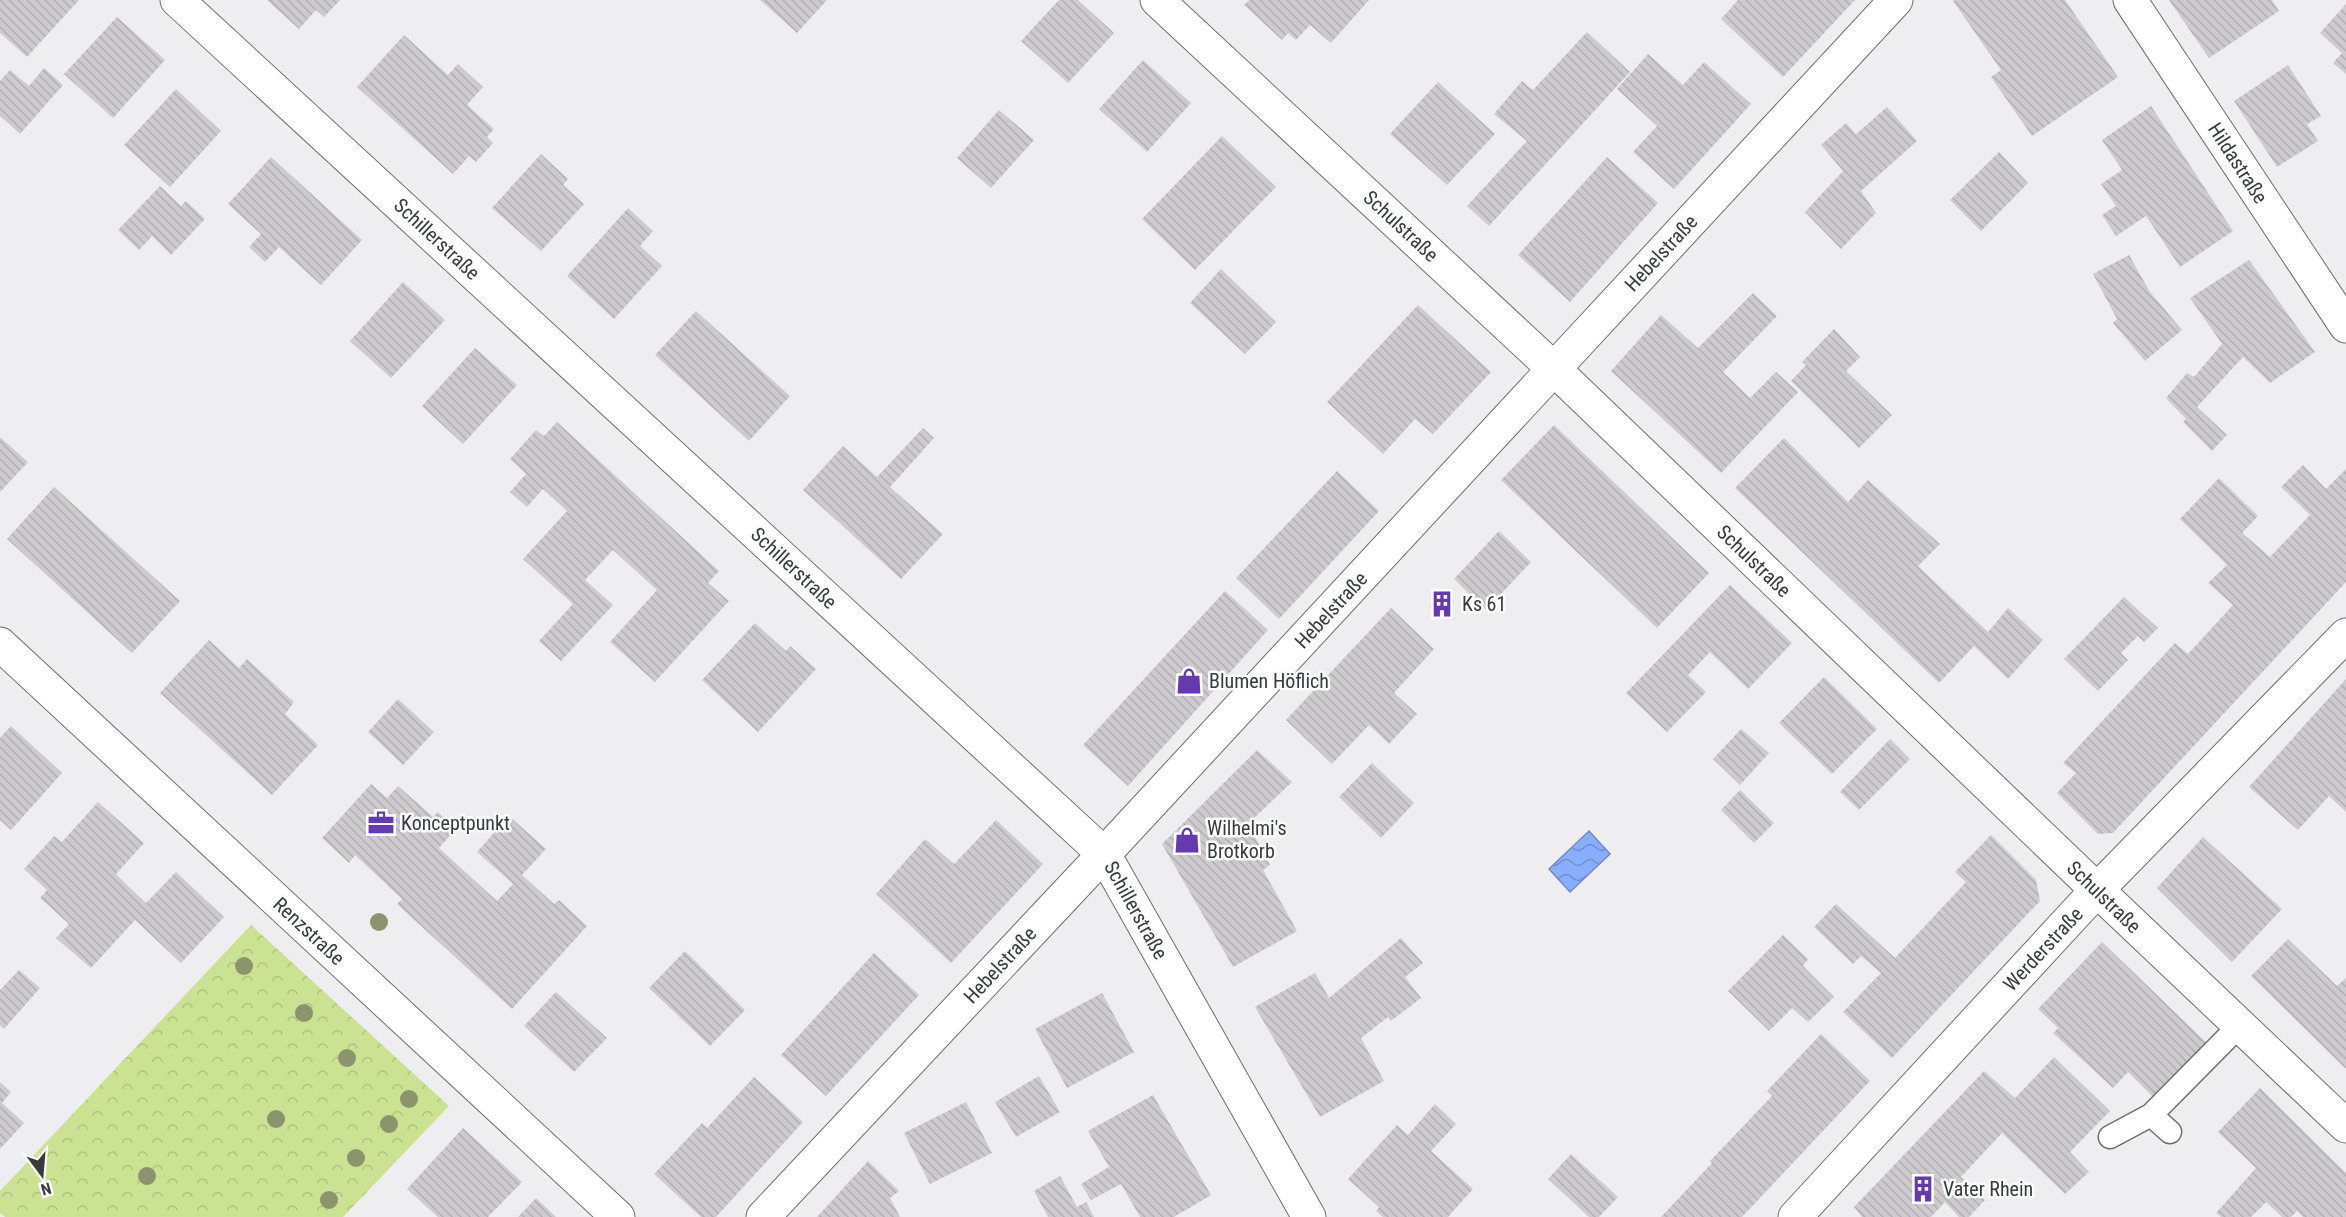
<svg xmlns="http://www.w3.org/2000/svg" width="2346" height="1217" viewBox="0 0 2346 1217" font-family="'Roboto Condensed',sans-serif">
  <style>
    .park { fill: url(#park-crowns) }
    .water { fill: url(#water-waves); stroke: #718bc4; stroke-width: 1.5 }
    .building { fill: url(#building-back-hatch) }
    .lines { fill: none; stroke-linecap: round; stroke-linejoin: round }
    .lane-casing { stroke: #6e6e71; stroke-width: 25 }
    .street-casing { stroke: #6e6e71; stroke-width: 35 }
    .lane { stroke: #fff; stroke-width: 22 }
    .street { stroke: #fff; stroke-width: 33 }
    .tree { fill: #8c946e }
    .labels { text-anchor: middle; stroke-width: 5; stroke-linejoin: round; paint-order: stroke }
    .street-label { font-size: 20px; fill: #3a3a3b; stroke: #fbfcff }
    .poi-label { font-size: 20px; fill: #3a3a3b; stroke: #fbfcff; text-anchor: start }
  </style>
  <defs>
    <pattern id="park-crowns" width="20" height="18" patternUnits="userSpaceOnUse" patternTransform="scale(1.5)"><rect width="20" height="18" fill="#cae291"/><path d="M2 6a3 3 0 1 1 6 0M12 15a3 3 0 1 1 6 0" fill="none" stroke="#aec37e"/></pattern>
    <pattern id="water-waves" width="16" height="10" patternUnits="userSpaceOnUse" patternTransform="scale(1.5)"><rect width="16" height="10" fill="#89aeff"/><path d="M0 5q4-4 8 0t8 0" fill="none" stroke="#718fd0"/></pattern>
    <pattern id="building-back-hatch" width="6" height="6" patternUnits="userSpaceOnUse" patternTransform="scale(1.5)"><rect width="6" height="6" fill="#cdcbcd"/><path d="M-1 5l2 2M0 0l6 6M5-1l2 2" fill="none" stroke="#b1afb1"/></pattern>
  </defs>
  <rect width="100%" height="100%" fill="#eeeef1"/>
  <path class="park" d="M251,925L449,1106L343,1217H5L0,1213V1191Z"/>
  <path class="water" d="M1589,831L1610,854L1570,892L1549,869Z"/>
  <path class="building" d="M0,0H79L27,57L0,33Z
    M267,0H340L324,17L316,10L299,29Z
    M760,0H827L797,33Z
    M1059,0H1078L1114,33L1068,83L1021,41Z
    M1249,0H1369L1331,43L1310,25L1296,40L1288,33L1282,40L1244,5Z
    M1738,0H1855L1783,77L1721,19Z
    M1955,0H2065L2118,77L2032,136L1991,77L2001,70L1953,1Z
    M2169,0H2272L2279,11L2209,58Z
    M2346,4V74L2333,63L2342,53L2320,33Z
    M117,17L165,60L113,118L64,74Z
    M1587,32L1630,72L1489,226L1467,206L1527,141L1494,114L1522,81L1533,90Z
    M404,35L448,75L458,64L483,87L467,105L494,129L487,137L493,143L476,162L469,156L453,174L357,87Z
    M1648,54L1683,85L1704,62L1751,104L1674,189L1633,152L1657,126L1617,89Z
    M1143,60L1191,103L1147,152L1099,109Z
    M2288,65L2321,116L2307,124L2318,141L2277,167L2234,101Z
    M44,68L63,85L20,134L0,116V81L10,70L29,86Z
    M1438,82L1495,134L1447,185L1390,134Z
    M176,89L221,131L170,187L124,145Z
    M2151,106L2233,231L2180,267L2146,216L2116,236L2102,215L2116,206L2101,184L2122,170L2102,140Z
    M1887,107L1917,141L1861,191L1876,213L1841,249L1805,212L1843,171L1821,145L1846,123L1856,134Z
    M999,110L1034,140L991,188L957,158Z
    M1222,136L1276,187L1195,270L1142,219Z
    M1999,152L2028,183L1981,231L1950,200Z
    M541,154L568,179L563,185L584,204L541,251L492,208Z
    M271,157L362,240L321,285L279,247L265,262L249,247L261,234L228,204Z
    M1607,157L1658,203L1570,302L1518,255Z
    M160,186L181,206L186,201L205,219L171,255L152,236L139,250L118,230Z
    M628,208L653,231L640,246L662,266L614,319L567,276Z
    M2129,255L2150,292L2182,330L2145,361L2113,323L2117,319L2093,274Z
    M2249,260L2315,352L2270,383L2243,357L2197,407L2227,435L2212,451L2183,422L2186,419L2166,398L2187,373L2194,377L2222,344L2190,298Z
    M1221,269L1276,322L1245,354L1190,303Z
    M403,282L445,320L391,378L350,341Z
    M1753,293L1777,316L1723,372L1750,398L1776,372L1798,392L1721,473L1611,371L1661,315L1698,348Z
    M1418,305L1491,372L1433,434L1415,419L1383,454L1327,402Z
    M696,311L790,396L749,441L655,355Z
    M1834,329L1860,357L1846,371L1892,415L1859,448L1791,381L1806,365L1802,362Z
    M475,348L517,385L463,444L422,406Z
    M557,422L719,571L708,583L729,601L655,682L610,642L657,590L613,550L585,580L613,605L561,661L539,641L573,604L523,559L567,511L543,489L527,507L510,492L526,474L510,459L536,430L544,436Z
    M1554,425L1709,573L1657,628L1501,480Z
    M923,428L934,438L890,487L943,534L901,579L803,490L843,446L877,477Z
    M0,437L28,462L0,492Z
    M1784,438L1848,502L1868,480L1940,544L1918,566L1988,632L2008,608L2043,640L2008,679L1974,646L1939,683L1735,488Z
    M2303,465L2326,489L2346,469V582L2113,833L2098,834L2057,793L2076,773L2063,763L2175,643L2188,654L2233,605L2208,583L2227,565L2180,519L2219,478L2258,516L2242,533L2270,557L2310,515L2281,487Z
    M1337,471L1379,511L1279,619L1236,578Z
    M54,487L180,601L132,653L7,539Z
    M1499,531L1531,562L1486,610L1454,579Z
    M1730,585L1792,643L1748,689L1710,652L1688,675L1706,692L1667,732L1626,693Z
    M1225,591L1268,630L1128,786L1083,745Z
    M1445,592L1454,601L1439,616L1430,607Z
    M2124,597L2158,628L2144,642L2138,636L2121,653L2128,660L2098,691L2064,659Z
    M1391,608L1434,649L1394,693L1417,714L1389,744L1369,725L1332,764L1286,720Z
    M755,623L786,651L790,646L816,669L758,732L702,680Z
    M209,640L239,668L247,659L294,702L285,714L318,745L272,795L160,693Z
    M1824,677L1877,729L1832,774L1779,723Z
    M2346,679V812L2329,796L2298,830L2249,787Z
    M398,699L434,732L403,765L368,732Z
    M11,726L62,773L11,830L0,820V738Z
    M1741,729L1769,753L1740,785L1713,759Z
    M1890,739L1910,759L1859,810L1840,792Z
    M1257,750L1292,782L1248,824L1270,865L1263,870L1297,931L1233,967L1162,844Z
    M1372,763L1414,803L1381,838L1339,797Z
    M371,784L387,798L398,786L433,817L438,812L456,829L439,848L497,901L513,884L477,852L509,816L546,849L522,875L554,904L559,900L587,926L512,1009L397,904L402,899L355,855L349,863L322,838Z
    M1740,790L1774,823L1754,843L1721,810Z
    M98,802L144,843L116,874L130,888L146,903L176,872L224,917L181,963L135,920L91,968L56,938L69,924L40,898L47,890L24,869L54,836L62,842Z
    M996,820L1043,864L951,963L876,894L925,839L954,864Z
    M1991,835L2036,880L2040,901L1892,1058L1843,1012L1881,973L1861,956L1853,964L1814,927L1836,904L1895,958L1966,882L1955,872Z
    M2203,837L2282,909L2232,962L2157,888Z
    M1783,935L1808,959L1803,966L1834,997L1808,1022L1792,1008L1769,1031L1728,991Z
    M1401,938L1423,963L1405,977L1421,998L1391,1021L1388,1017L1361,1038L1384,1081L1320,1117L1255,1007L1315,973L1329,998Z
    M2288,939L2337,986L2346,978V1069L2251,976Z
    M2102,942L2210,1046L2157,1101L2128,1072L2113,1088L2053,1033L2058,1028L2038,1009Z
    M685,951L745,1010L710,1046L649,988Z
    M874,953L919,995L826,1096L781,1055Z
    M19,970L40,988L4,1029L0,1025V990Z
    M556,992L607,1038L574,1072L524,1026Z
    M1102,993L1134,1052L1067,1088L1035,1029Z
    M1821,1034L1870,1081L1742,1217H1661L1712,1163L1710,1161L1772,1096L1767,1091Z
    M2054,1057L2110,1111L2070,1152L2089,1172L2065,1194L2002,1133L1961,1177L1985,1200L1969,1217H1959L1945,1202L1931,1217H1862L1854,1207L1984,1071L2015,1098Z
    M1039,1076L1060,1112L1016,1137L995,1102Z
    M754,1077L803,1122L716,1217H701L654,1174L702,1123L707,1128Z
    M0,1082L11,1092L2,1103L24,1123L0,1149Z
    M2260,1088L2346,1173V1217H2303L2297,1211L2291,1217H2282L2266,1202L2251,1217H2221L2216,1213L2256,1168L2218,1132Z
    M1153,1095L1211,1195L1174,1217H1140L1121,1184L1091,1200L1081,1184L1109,1167L1088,1131Z
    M966,1102L992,1153L930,1184L904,1133Z
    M1435,1104L1456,1124L1431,1151L1473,1189L1448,1217H1383L1376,1211L1379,1207L1348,1179L1397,1125L1408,1135Z
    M463,1128L522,1182L488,1217H438L407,1189Z
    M1571,1154L1618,1197L1599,1217H1589L1548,1179Z
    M868,1161L899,1191L890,1198L900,1217H817Z
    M1060,1176L1077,1207L1086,1202L1094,1217H1048L1034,1191Z
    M536,1198L556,1217H518Z"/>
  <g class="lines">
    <g class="lane-casing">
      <path id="lane" d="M2151,1115L2170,1132
        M2110,1137L2151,1115L2239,1026"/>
    </g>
    <g class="street-casing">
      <path id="street" d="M177,0L1104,854L1309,1217
        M1157,0L1554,369L2097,890L2346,1126
        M2130,0L2346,326
        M0,644L618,1217
        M763,1217L1104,854L1896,0
        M1795,1217L2097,890L2346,635"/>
    </g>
    <use href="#lane" class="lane"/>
    <use href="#street" class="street"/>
  </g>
  <g class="tree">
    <circle cx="379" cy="922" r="9"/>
    <circle cx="244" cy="966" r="9"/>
    <circle cx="304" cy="1013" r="9"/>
    <circle cx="347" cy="1058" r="9"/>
    <circle cx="409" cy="1099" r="9"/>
    <circle cx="276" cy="1119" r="9"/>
    <circle cx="389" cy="1124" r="9"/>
    <circle cx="356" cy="1158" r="9"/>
    <circle cx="147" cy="1176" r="9"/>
    <circle cx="329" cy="1200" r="9"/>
  </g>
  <defs>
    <g id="building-bare" transform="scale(2.07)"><path d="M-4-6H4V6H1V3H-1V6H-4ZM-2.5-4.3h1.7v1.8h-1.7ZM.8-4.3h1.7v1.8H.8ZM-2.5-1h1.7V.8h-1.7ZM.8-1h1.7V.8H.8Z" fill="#6539b0" stroke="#fbfcff" stroke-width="2.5" paint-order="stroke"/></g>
    <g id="shop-bare" transform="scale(2.07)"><path d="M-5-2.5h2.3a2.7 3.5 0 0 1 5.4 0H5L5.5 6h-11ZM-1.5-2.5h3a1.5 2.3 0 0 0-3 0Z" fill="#6539b0" stroke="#fbfcff" stroke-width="2.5" paint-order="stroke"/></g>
    <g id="office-bare" transform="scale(2.07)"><path d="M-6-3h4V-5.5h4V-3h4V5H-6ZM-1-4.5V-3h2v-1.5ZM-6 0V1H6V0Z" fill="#6539b0" stroke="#fbfcff" stroke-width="2.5" paint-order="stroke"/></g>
  </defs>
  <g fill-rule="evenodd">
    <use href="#building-bare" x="1442" y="604"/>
    <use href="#shop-bare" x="1189" y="681"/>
    <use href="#office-bare" x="381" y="823"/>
    <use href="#shop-bare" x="1187" y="840"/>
    <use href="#building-bare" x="1923" y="1189"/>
  </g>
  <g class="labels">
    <g class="street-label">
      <text transform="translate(2238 163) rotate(57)" y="7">Hildastraße</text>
      <text transform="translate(1401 226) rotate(43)" y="7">Schulstraße</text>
      <text transform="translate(437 239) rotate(43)" y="7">Schillerstraße</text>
      <text transform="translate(1661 253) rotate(-47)" y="7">Hebelstraße</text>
      <text transform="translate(1754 561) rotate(44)" y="7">Schulstraße</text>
      <text transform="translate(794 568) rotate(43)" y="7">Schillerstraße</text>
      <text transform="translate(1331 610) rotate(-47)" y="7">Hebelstraße</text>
      <text transform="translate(2104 897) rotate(44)" y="7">Schulstraße</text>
      <text transform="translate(1136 910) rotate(61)" y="7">Schillerstraße</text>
      <text transform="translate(309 931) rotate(43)" y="7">Renzstraße</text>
      <text transform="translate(2043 949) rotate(-47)" y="7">Werderstraße</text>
      <text transform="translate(1000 965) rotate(-47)" y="7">Hebelstraße</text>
    </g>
    <g class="poi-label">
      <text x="1462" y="611">Ks 61</text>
      <text x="1209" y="688">Blumen Höflich</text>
      <text x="401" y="830">Konceptpunkt</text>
      <text x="1207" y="835">Wilhelmi's<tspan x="1207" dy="23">Brotkorb</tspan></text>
      <text x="1943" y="1196">Vater Rhein</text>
    </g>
  </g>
  <g transform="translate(42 1175) rotate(164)" stroke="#fbfcff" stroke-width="4.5" paint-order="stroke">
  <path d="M0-4.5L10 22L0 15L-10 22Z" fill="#3a3a3b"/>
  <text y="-9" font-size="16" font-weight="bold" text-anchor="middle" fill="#3a3a3b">N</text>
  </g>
</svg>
